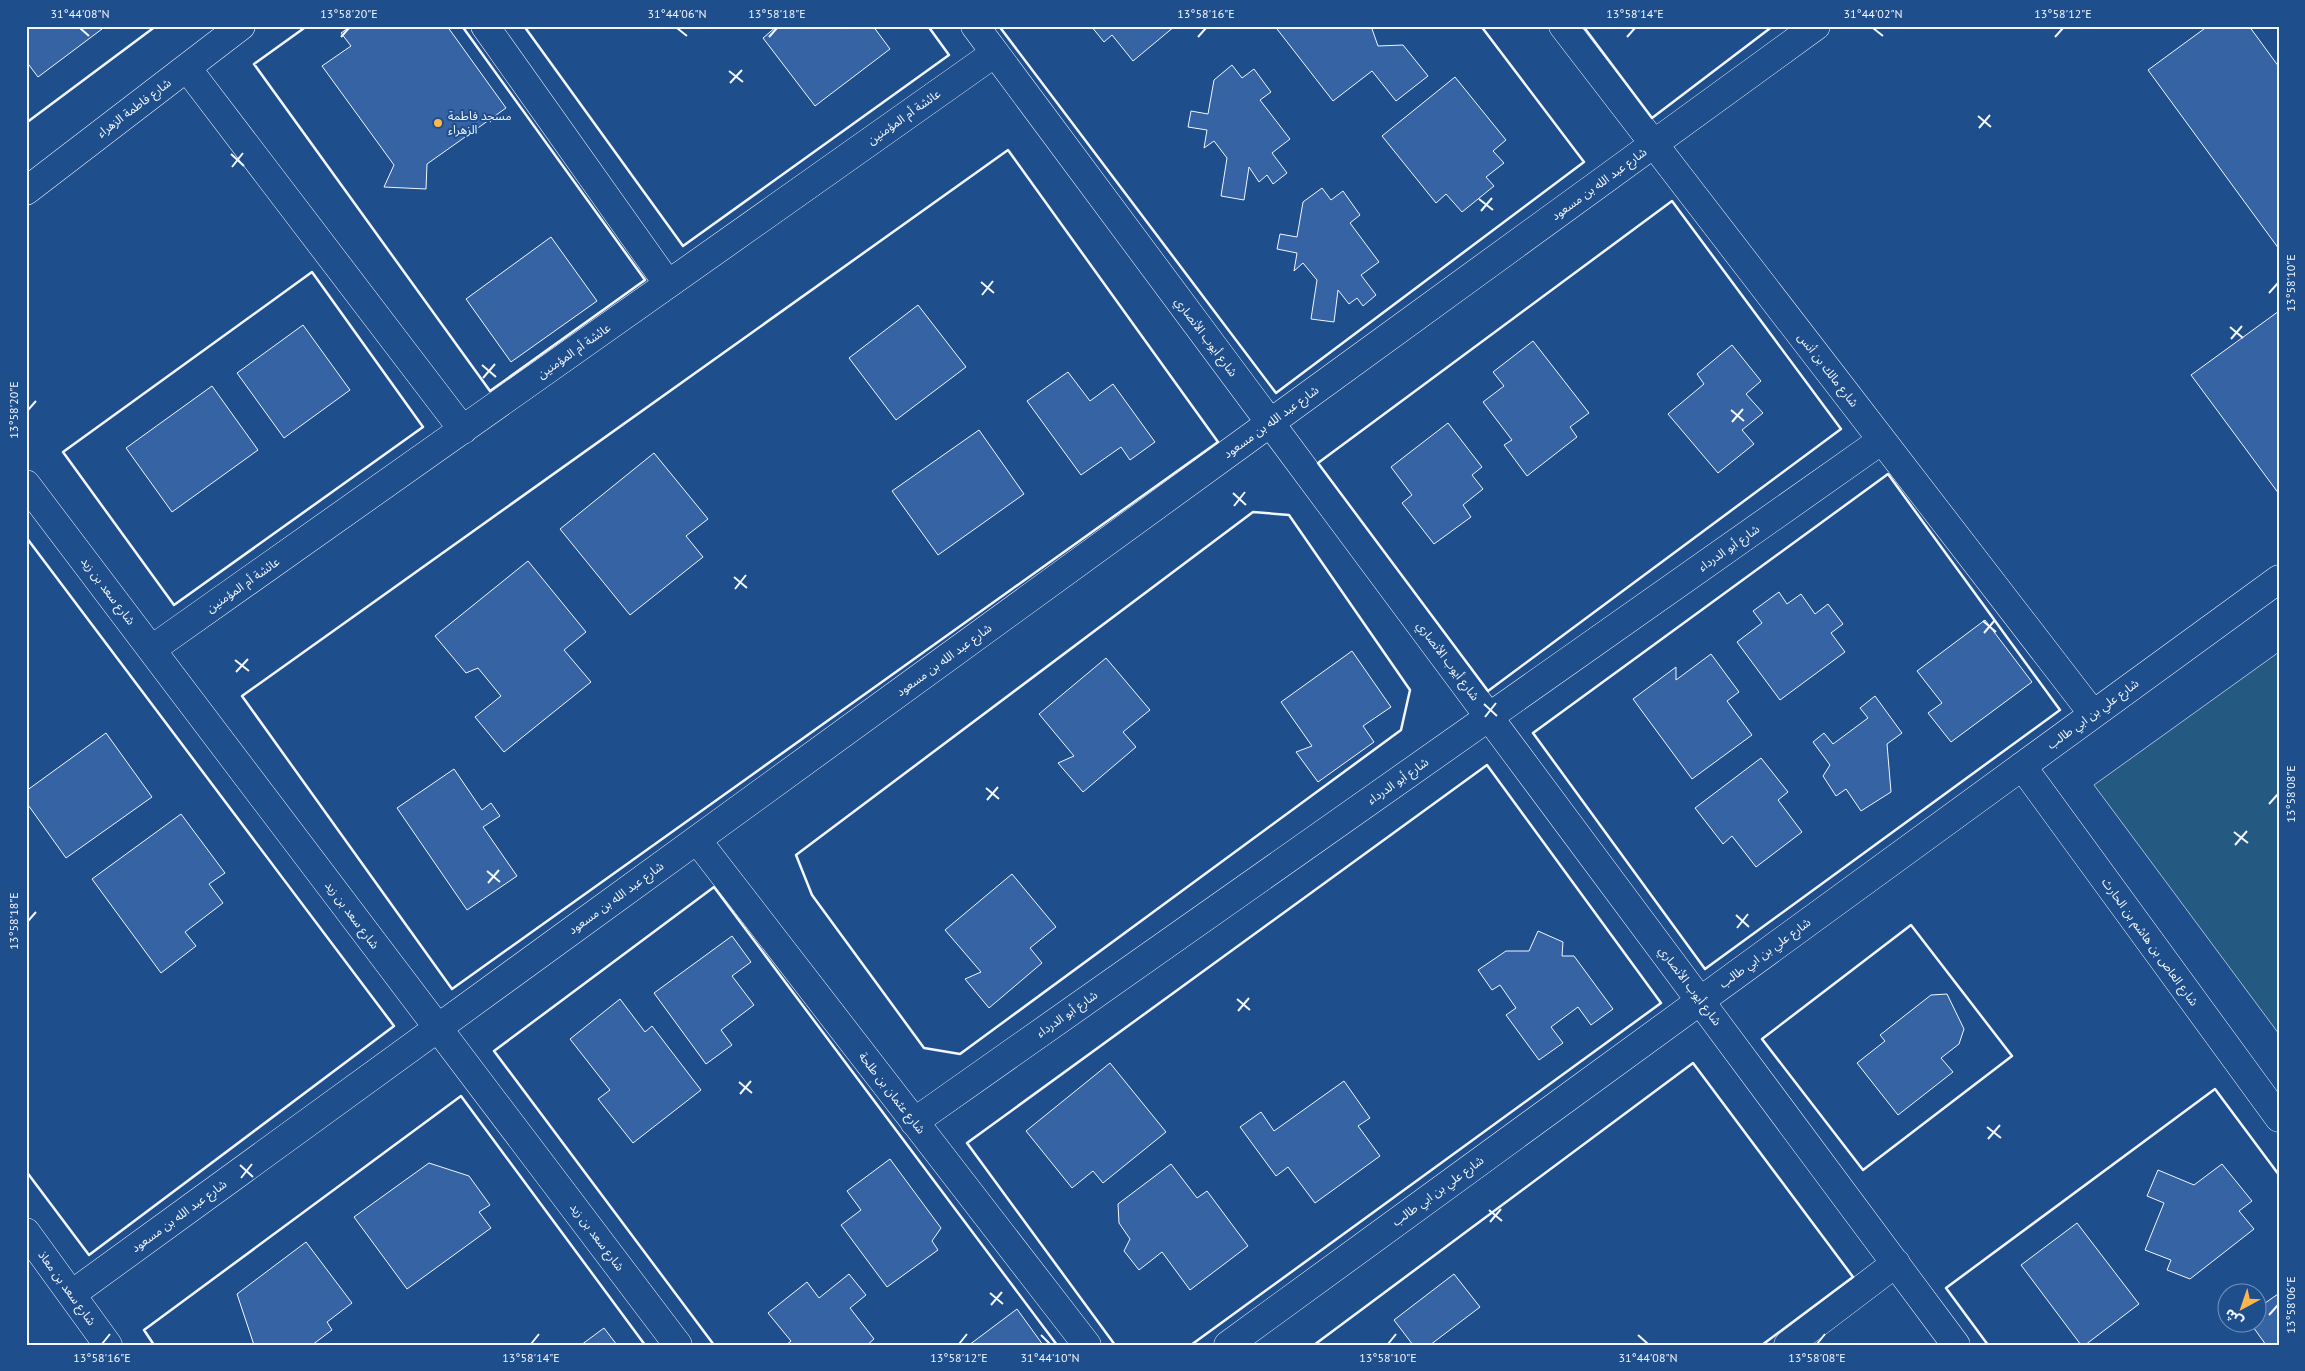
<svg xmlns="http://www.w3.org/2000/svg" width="2305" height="1371" viewBox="0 0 2305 1371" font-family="'PT Sans','Noto Sans Arabic',sans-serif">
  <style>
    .green { fill: #245a82; stroke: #a8bbd7 }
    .building { fill: #3563a3; stroke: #f2f6ff }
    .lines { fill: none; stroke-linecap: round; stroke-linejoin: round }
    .minor-casing { stroke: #f2f6ff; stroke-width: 29 }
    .minor { stroke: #1f4e8c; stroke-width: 28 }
    .wall { stroke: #f2f6ff; stroke-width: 2.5 }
    .ticks { fill: none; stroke: #f2f6ff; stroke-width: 2 }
    .poi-dot { fill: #ffb74d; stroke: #1f4e8c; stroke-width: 2 }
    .labels { text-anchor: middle; stroke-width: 4; stroke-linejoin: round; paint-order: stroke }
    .street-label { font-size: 12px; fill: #f2f6ff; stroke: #1f4e8c }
    .poi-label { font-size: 12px; fill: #f2f6ff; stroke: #1f4e8c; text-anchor: start }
    .neatline { fill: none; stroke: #f2f6ff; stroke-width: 2 }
    .ticks-label { font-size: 12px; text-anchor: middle; fill: #f2f6ff }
  </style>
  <rect width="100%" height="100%" fill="#1f4e8c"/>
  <path class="green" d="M2279,652V1034L2094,785Z"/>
  <path class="building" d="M26,26H100L102,29L38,77L26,61Z
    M351,26H447L506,108L427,164L426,189L384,187L394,165L322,66L351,46L341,33Z
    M777,26H841L842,29L846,26H873L890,49L815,106L763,38Z
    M1091,26H1175L1133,61L1112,35L1104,42Z
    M1280,26H1371L1378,46L1403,45L1428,76L1396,101L1372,71L1333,101L1277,29Z
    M2208,26H2249L2279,67V249L2148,70Z
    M1232,65L1242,78L1254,69L1271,92L1260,100L1290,139L1272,153L1287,173L1273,184L1267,175L1259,182L1249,167L1244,200L1221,196L1227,158L1214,141L1204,148L1207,130L1188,127L1191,111L1208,114L1214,80Z
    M1455,77L1506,140L1493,151L1504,163L1486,177L1494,186L1462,212L1446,194L1436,203L1382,136Z
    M1322,188L1331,200L1343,191L1360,215L1350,223L1379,262L1361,275L1376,295L1363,306L1357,298L1349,304L1338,290L1334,322L1311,319L1317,280L1303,263L1294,271L1297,253L1277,249L1280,234L1297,237L1303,202Z
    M551,237L597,301L511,362L466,299Z
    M918,305L966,367L896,420L849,358Z
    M2279,311V494L2191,375Z
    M303,325L350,390L284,438L237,373Z
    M1533,341L1589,413L1570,427L1577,437L1527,476L1504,445L1512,440L1483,402L1504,386L1493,372Z
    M1732,345L1761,381L1746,394L1763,413L1742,430L1754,444L1718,473L1668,414L1704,384L1697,374Z
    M1068,372L1090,401L1113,384L1155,442L1130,460L1121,447L1081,475L1027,401Z
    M212,386L258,450L172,512L126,448Z
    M1448,423L1482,467L1472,475L1483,489L1463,505L1471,517L1434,544L1402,503L1412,495L1391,467Z
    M979,430L1024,494L938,555L892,491Z
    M654,453L708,519L686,536L703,557L630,615L560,529Z
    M528,561L586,632L564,650L591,682L504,752L475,717L501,696L478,668L466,673L435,636Z
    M1779,592L1787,604L1801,594L1815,614L1828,604L1843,624L1831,633L1845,652L1780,700L1737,642L1762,623L1753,611Z
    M1985,620L2032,682L1951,742L1928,713L1942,703L1917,671Z
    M1352,651L1391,707L1363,726L1374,742L1318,782L1296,752L1312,746L1281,702Z
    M1711,654L1739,692L1727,701L1752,735L1692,779L1633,699L1676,667V680Z
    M1106,658L1150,710L1123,732L1136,747L1083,792L1058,763L1074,756L1039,714Z
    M1875,696L1902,733L1887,744L1891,792L1861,811L1846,789L1836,796L1823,776L1830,765L1813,742L1824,733L1833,744L1868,718L1860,708Z
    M106,733L152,797L66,858L26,802V791Z
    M1761,758L1788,792L1778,800L1802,832L1756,867L1732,836L1723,844L1695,808Z
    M454,769L482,810L491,803L500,816L483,827L517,876L467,910L397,808Z
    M181,814L225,873L209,884L223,903L185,932L196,946L161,973L92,879Z
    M1012,874L1056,927L1030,948L1042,963L989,1008L965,979L981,972L945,930Z
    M1538,931L1563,942L1562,956H1574L1613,1009L1591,1025L1578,1007L1551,1027L1563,1043L1539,1060L1506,1015L1516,1008L1500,985L1492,990L1478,970L1506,951H1529Z
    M732,936L751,962L732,976L754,1005L721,1030L732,1045L706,1064L654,993Z
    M1947,994L1964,1029L1959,1044L1941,1058L1953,1072L1898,1115L1857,1063L1885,1041L1880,1035L1931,995Z
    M620,999L645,1032L652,1026L701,1090L633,1143L598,1099L610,1090L570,1039Z
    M1110,1063L1166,1132L1103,1183L1093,1171L1072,1188L1026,1131Z
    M1344,1081L1370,1118L1358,1126L1380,1156L1315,1203L1288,1167L1276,1176L1240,1127L1261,1112L1274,1131Z
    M890,1159L941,1228L932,1241L938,1250L887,1287L841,1225L861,1210L847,1191Z
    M429,1163L469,1176L490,1205L479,1212L491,1228L407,1289L354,1217Z
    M1171,1164L1197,1198L1207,1191L1248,1246L1190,1290L1162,1252L1139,1270L1124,1251L1130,1239L1119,1223L1118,1204Z
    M2222,1164L2252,1201L2239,1211L2254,1229L2190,1279L2167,1270L2171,1260L2145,1250L2164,1203L2147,1196L2158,1170L2194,1185Z
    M2077,1223L2139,1304L2085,1345H2081L2021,1265Z
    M306,1242L352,1303L327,1322L332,1330L312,1345H254L237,1294Z
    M849,1274L866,1295L850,1308L874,1339L867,1345H786L791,1341L768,1313L807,1282L819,1298Z
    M1454,1274L1480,1307L1430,1345H1413L1394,1320Z
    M2278,1294L2279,1345H2266L2251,1324H2258V1308Z
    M1017,1309L1043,1345H969Z
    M604,1328L617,1345H581Z"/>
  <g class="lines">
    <g class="minor-casing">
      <path id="minor" d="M485,26L668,284
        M975,26L1956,1345
        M1563,26L2093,714
        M187,68L463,430
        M26,191L241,26
        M26,484L678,1345
        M152,649L995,53
        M2022,766L2279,1118
        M697,840L1087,1345
        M914,1122L1882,440
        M26,1232L108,1345
        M72,1294L1816,26
        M1228,1345L2279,579
        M1788,1345L1896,1263"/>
    </g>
    <use href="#minor" class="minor"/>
    <path class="wall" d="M307,26L254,64L490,391L645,280L462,26
      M524,26L683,246L949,55L928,26
      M999,26L1276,393L1584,162L1481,26
      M1583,26L1652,118L1773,26
      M26,123L156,26
      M1008,150L1218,442L452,989L242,696Z
      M1672,201L1841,429L1488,691L1318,463Z
      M312,272L423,427L174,605L63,452Z
      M1888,474L2060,710L1705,969L1533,733Z
      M1253,512L1289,515L1410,690L1401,730L960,1054L924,1048L812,895L796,855Z
      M26,537L394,1026L89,1255L26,1171
      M1911,925L2012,1056L1863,1170L1762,1039Z
      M154,1345L144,1330L461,1096L645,1345
      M714,1345L494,1051L714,887L1057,1345
      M1115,1345L967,1143L1487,765L1661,1003L1191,1345
      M1314,1345L1693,1063L1853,1277L1762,1345
      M1988,1345L1946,1288L2215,1089L2279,1175"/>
  </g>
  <path class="ticks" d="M80,28L89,36M677,28L687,36M1873,28L1883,36M341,37L349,28M769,37L777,28M1198,37L1206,28M1627,37L1635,28M2055,37L2063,28M729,71L743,82M730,83L742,70M1978,116L1991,127M1979,128L1990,115M231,154L244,166M232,167L243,153M1479,199L1493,210M1481,211L1492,198M981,282L994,293M2269,293L2278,283M982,295L993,281M2230,327L2243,338M2231,339L2242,326M482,365L496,377M483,378L495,364M28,410L36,401M1731,410L1744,421M1732,422L1743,409M1233,493L1246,505M1234,506L1245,492M734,577L747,588M735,589L746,575M1983,621L1996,632M1984,633L1995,620M235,660L249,671M236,672L248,659M1484,704L1497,716M1485,717L1496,703M986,788L999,799M987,800L998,787M2269,804L2278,794M2234,832L2248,843M2235,845L2247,831M487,871L500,882M488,883L499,870M1736,915L1749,927M28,921L36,912M1737,928L1748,914M1237,999L1250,1010M1238,1011L1249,998M739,1082L752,1093M740,1094L751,1081M1987,1127L2001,1138M1988,1139L2000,1125M240,1165L253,1177M241,1178L252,1164M1489,1210L1502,1221M1490,1222L1501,1209M990,1293L1003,1304M991,1305L1002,1292M2269,1315L2278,1305M1041,1335L1050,1344M1638,1335L1648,1344M102,1344L110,1334M531,1344L539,1334M959,1344L967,1334M1388,1344L1396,1334M1817,1344L1825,1334"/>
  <circle class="poi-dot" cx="438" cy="123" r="5"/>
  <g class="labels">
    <g class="street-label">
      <text transform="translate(134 108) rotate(-37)" y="4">شارع فاطمة الزهراء</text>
      <text transform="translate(904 117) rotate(-35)" y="4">عائشة أم المؤمنين</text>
      <text transform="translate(1599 184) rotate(-36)" y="4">شارع عبد الله بن مسعود</text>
      <text transform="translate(1206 337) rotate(53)" y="4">شارع أيوب الأنصاري</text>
      <text transform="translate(574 351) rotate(-35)" y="4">عائشة أم المؤمنين</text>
      <text transform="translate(1828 370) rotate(52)" y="4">شارع مالك بن أنس</text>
      <text transform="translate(1271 422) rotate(-36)" y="4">شارع عبد الله بن مسعود</text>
      <text transform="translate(1729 548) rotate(-35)" y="4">شارع أبو الدرداء</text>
      <text transform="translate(243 585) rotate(-35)" y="4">عائشة أم المؤمنين</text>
      <text transform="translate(108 591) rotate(53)" y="4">شارع سعد بن زيد</text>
      <text transform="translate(944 660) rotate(-36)" y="4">شارع عبد الله بن مسعود</text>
      <text transform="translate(1448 661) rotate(53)" y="4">شارع أيوب الأنصاري</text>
      <text transform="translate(2093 714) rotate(-36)" y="4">شارع علي بن ابي طالب</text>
      <text transform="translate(1398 781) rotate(-35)" y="4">شارع أبو الدرداء</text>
      <text transform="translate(616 898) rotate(-36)" y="4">شارع عبد الله بن مسعود</text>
      <text transform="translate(352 915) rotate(53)" y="4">شارع سعد بن زيد</text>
      <text transform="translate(2150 942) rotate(54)" y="4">شارع العاص بن هاشم بن الحارث</text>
      <text transform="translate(1765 953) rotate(-36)" y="4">شارع علي بن ابي طالب</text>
      <text transform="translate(1690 986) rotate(53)" y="4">شارع أيوب الأنصاري</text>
      <text transform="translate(1067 1014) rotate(-35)" y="4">شارع أبو الدرداء</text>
      <text transform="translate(892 1093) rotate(52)" y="4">شارع عثمان بن طلحة</text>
      <text transform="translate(1438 1191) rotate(-36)" y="4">شارع علي بن ابي طالب</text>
      <text transform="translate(179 1216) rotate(-36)" y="4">شارع عبد الله بن مسعود</text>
      <text transform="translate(597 1237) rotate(53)" y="4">شارع سعد بن زيد</text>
      <text transform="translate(67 1288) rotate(54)" y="4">شارع سعد بن معاذ</text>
    </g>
    <g class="poi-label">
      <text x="448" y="120">مسجد فاطمة<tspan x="448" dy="14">الزهراء</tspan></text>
    </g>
  </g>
  <rect width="2305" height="1371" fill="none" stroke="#1f4e8c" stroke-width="55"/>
  <g transform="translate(2242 1308) rotate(220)"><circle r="24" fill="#1f4e8c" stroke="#7391ba"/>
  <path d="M0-4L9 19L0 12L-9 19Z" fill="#ffb74d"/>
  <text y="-8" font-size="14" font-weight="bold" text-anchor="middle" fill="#f2f6ff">ش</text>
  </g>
  <rect x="28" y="28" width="2250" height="1316" class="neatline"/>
  <g class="ticks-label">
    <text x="80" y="18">31°44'08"N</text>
    <text x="349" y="18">13°58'20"E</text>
    <text x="677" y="18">31°44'06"N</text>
    <text x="777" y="18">13°58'18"E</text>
    <text x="1206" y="18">13°58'16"E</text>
    <text x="1635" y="18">13°58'14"E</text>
    <text x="1873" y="18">31°44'02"N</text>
    <text x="2063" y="18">13°58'12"E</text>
    <text transform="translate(2291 283) rotate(-90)" y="4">13°58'10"E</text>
    <text transform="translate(14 410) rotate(-90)" y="4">13°58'20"E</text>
    <text transform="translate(2291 794) rotate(-90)" y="4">13°58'08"E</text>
    <text transform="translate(14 921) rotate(-90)" y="4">13°58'18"E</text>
    <text transform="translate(2291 1305) rotate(-90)" y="4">13°58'06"E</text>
    <text x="102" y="1362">13°58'16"E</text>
    <text x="531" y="1362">13°58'14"E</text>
    <text x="959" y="1362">13°58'12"E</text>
    <text x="1050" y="1362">31°44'10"N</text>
    <text x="1388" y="1362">13°58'10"E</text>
    <text x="1648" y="1362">31°44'08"N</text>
    <text x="1817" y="1362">13°58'08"E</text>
  </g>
</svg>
